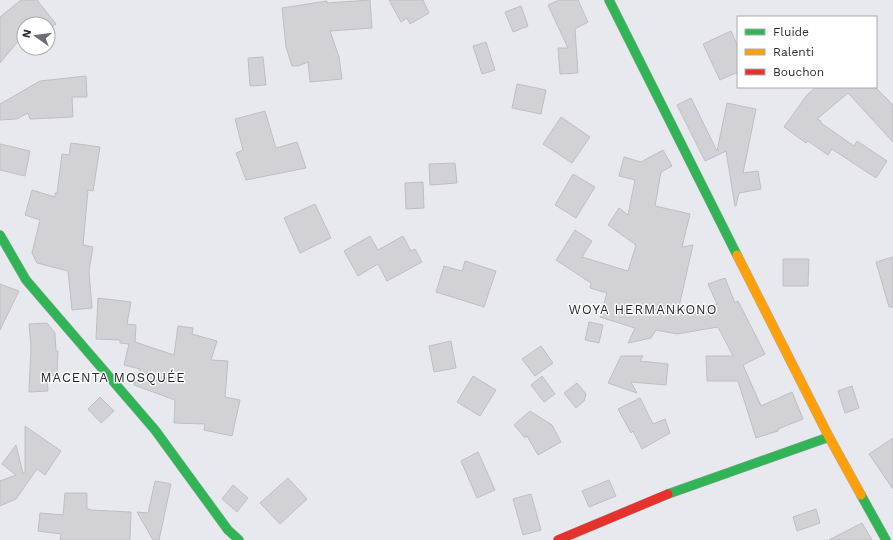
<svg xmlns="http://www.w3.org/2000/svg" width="893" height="540" viewBox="0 0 893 540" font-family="'Work Sans',sans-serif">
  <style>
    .building { fill: #d2d1d6; stroke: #bfbfc3 }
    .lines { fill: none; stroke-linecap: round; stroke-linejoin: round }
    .fast-casing { stroke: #acadb1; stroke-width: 10 }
    .slow-casing { stroke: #acadb1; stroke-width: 10 }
    .jam-casing { stroke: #acadb1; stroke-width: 10 }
    .fast { stroke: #30b455; stroke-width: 9 }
    .slow { stroke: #ff9f0a; stroke-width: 9 }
    .jam { stroke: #e5322d; stroke-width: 9 }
    .labels { text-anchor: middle; stroke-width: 3; stroke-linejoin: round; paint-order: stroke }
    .neighbourhood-label { font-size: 13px; letter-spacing: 1px; fill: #272931; stroke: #fff }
  </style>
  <rect width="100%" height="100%" fill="#e8e9ef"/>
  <path class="building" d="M21,0H37L56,24L48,30V24H24V34L0,63V17Z
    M370,0L372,28L330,31L339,57L342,79L310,82L308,62L298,66H292L286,47L282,8L327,1V3Z
    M389,0H423L429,13L410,24L407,18L401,22Z
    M559,0H578L588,22L575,29L578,73L560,74L558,48H568L548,5Z
    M521,6L528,26L513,32L505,12Z
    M731,31L738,47V72L720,80L703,44Z
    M486,42L495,70L482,74L473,46Z
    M263,57L266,85L250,86L248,58Z
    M86,76L87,97H72L73,117L30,119L28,113L17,119L0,120V104L40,81Z
    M517,84L546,90L541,114L512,108Z
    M816,87H875L893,105V142L848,93L817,119L821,121V123L854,146L857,141L887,161L876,178L832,149L828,155L808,141L806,143L784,127L807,95Z
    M691,98L717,151L727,103L756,109L743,173L758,171L761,189L739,193L736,206H735L726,151L705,161L677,105Z
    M265,111L276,148L297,142L306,168L246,180L236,153L243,150L235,119Z
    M561,117L590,137L572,163L543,144Z
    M71,143L100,147L93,191L88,190L83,245L93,247L89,271L92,308L72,310L68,271L37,263L32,253L40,220L25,215L32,190L55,197V193H57L62,154L69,155Z
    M0,144L30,151L25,176L0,170Z
    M663,150L672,166L661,172L655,206L690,214L682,247L693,245L678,311L717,304L708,284L725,278L735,303L738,301L765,354L743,365L761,406L792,392L803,419L778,429V431L756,438L738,381H707L706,356H733L718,327L677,334L656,330L651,338L628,343L635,328L600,317L607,293L590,288L591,283L556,260L575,230L592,241L582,257L628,271L636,245L608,225L619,208L628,215L635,180L619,176L624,157L641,162Z
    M455,163L457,183L430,185L429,164Z
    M573,174L595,187L576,218L555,205Z
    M423,182L424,208L406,209L405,183Z
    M315,204L331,238L300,253L284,218Z
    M370,236L378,250L403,236L411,251L415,249L422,262L387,281L378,264L358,276L344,251Z
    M893,257V307H889L876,262Z
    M783,259H809L808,286H783Z
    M465,261L496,271L484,307L436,292L444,266L462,271Z
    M0,284L19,291L0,330Z
    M98,298L131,302L127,324L136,325L135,342L174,355L178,326L193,328L192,334L217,341L211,360L228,361L225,397L240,400L232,436L204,430L205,424L174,423L175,400L134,385L140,369L124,365L129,344L120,343V340L96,339Z
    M589,322L603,325L599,343L585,340Z
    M47,323L55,333L56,351H58L57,376L47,375L48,391L29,392L31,347L29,324Z
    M451,341L456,368L434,372L429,346Z
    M541,346L553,363L535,376L522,359Z
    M621,356H643L640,361L668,364L666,385L631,382L637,393L608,383Z
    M473,376L496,390L480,416L457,402Z
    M542,376L555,394L544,402L531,385Z
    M577,383L586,394L584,401L576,408L564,393Z
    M852,386L859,408L845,413L838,391Z
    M100,397L114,411L101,423L88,409Z
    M640,398L653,424L665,419L670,433L642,449L633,431L631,433L618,409Z
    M530,411L552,425L561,442L538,455L527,436L525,438L514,425Z
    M25,426L61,451L45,475L37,469L16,499L0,506V481L16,475L2,464L16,445L23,473H25Z
    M893,438V489L869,454Z
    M478,452L495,490L477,498L461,461Z
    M288,478L307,499L280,524L260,503Z
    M609,480L616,496L589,507L582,491Z
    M155,481L171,484L159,540H153L137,512L148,513Z
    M233,485L248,498L237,512L222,499Z
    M65,493H87V509H90V510L131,512L130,540H60L61,534L38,531L40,513L63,515Z
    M531,494L541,530L523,535L513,499Z
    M816,509L820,523L797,531L793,517Z
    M862,523L872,540H829Z"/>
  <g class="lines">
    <g class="fast-casing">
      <path id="fast" d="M609,0L737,255
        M0,235L26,280L155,430L228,530L239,540
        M668,494L829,437
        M861,495L886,540"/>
    </g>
    <g class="slow-casing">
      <path id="slow" d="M737,255L829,437L861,495"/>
    </g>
    <g class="jam-casing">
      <path id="jam" d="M558,540L668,494"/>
    </g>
    <use href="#fast" class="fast"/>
    <use href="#slow" class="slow"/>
    <use href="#jam" class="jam"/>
  </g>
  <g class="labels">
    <g class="neighbourhood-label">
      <text x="643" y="314">WOYA HERMANKONO</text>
      <text x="113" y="382">MACENTA MOSQUÉE</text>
    </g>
  </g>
  <rect x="737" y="16" width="140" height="72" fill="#ffffff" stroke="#aaabac"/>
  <rect x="745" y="29" width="20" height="6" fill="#30b455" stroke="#aaabac"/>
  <text x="773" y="36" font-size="12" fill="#2b2c30">Fluide</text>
  <rect x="745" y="49" width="20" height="6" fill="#ff9f0a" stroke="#aaabac"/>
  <text x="773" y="56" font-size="12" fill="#2b2c30">Ralenti</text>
  <rect x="745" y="69" width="20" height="6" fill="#e5322d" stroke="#aaabac"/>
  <text x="773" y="76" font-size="12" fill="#2b2c30">Bouchon</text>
  <g transform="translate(36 36) rotate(284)"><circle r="19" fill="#ffffff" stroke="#aaabac"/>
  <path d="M0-3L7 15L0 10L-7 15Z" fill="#6d6e73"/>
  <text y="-6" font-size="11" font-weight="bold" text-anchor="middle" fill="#2b2c30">N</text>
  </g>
</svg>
